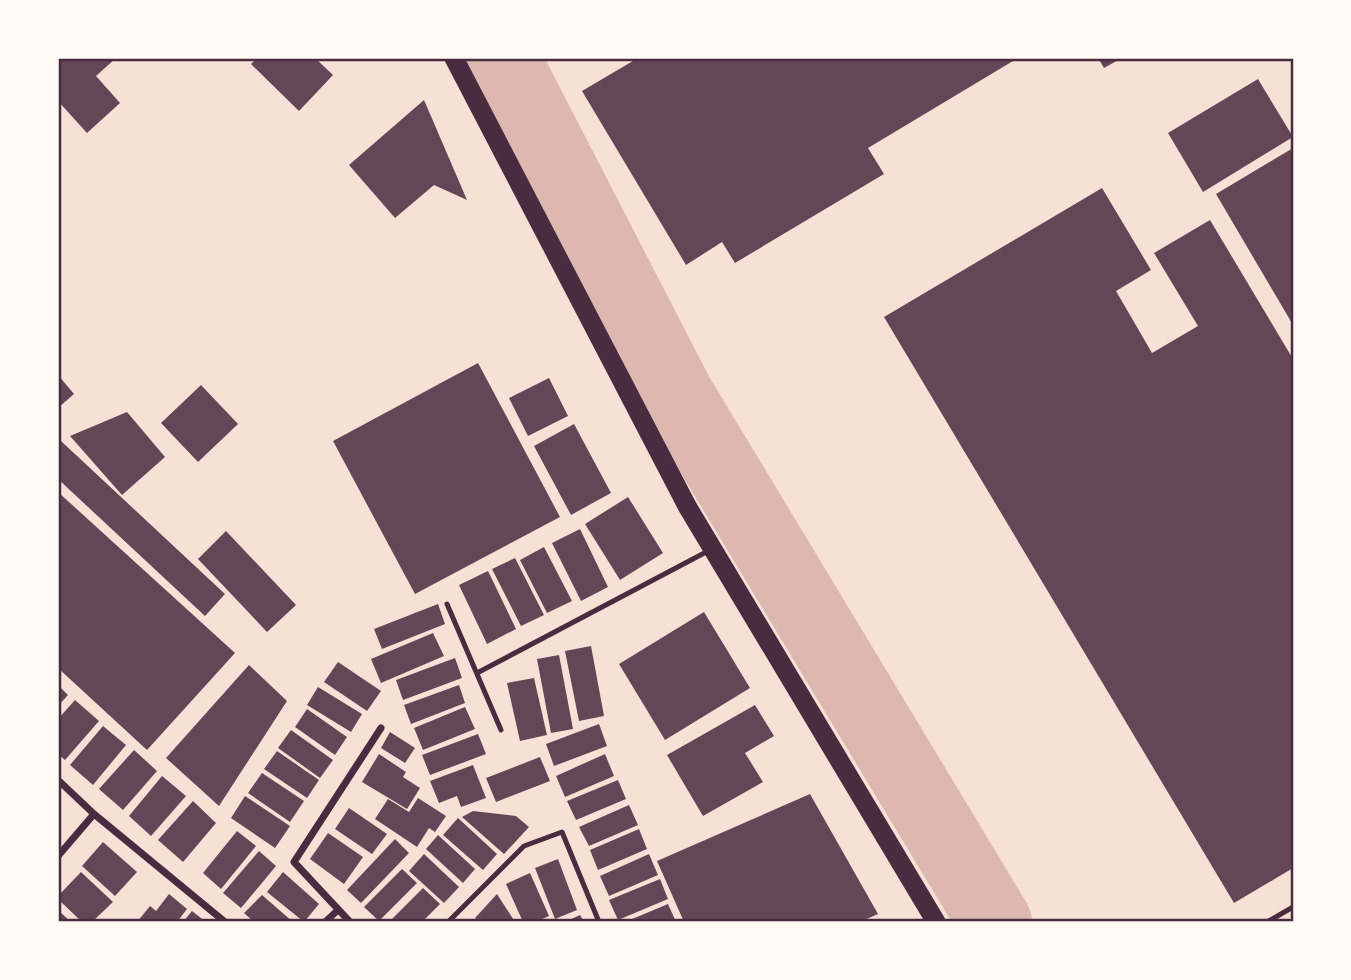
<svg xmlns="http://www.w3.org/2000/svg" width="1351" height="980" viewBox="0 0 1351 980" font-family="'Alegreya Sans',sans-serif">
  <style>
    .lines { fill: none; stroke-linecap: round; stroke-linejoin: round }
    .river { stroke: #dcb8b0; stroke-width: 74 }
    .building { fill: #644757 }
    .service { stroke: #4a2c40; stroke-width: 5 }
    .minor { stroke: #4a2c40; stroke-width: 7 }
    .trunk { stroke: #4a2c40; stroke-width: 19 }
    .neatline { fill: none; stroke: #4a2c40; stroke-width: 2.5 }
  </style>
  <rect width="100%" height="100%" fill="#f7e1d7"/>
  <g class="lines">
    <path class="river" d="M503,58L677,395L995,922"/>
  </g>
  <path class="building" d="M58,58H116L96,76L120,103L87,133L58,101Z
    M257,58H315L333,75L299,111L251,64Z
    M638,58H1018L868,148L884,174L735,263L722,242L686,265L582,91Z
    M1098,58H1122L1104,68Z
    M1258,79L1293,137L1203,192L1168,133Z
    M424,100L467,200L434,185L395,218L349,165Z
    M1293,148V325L1216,194Z
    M1102,188L1151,270L1116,291L1152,353L1198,326L1154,253L1210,220L1293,359V868L1234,903L884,317Z
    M478,363L560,517L415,594L333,441Z
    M58,375L74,394L58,408Z
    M549,378L568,416L528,436L509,398Z
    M201,385L238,424L198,462L161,423Z
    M127,412L165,457L122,495L70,436Z
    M574,424L611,493L571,515L534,446Z
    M61,441L225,594L205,616L58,479V444Z
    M58,492L235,653L147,750L58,668Z
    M628,497L663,553L620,580L585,524Z
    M580,529L608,587L581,601L552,543Z
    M226,531L296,605L267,632L198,559Z
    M544,547L572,601L547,613L520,560Z
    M515,558L544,615L521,626L492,569Z
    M488,571L516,629L487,644L459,585Z
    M438,604L445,624L382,649L374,629Z
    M704,612L750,688L665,740L619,664Z
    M433,633L444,656L381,683L371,659Z
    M591,646L604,716L579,721L565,651Z
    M559,655L573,729L551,733L537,659Z
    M455,658L462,678L403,700L396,680Z
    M338,662L381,691L367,711L324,682Z
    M249,665L287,701L219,806L166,758Z
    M534,678L547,735L520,741L507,683Z
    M58,685L68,695L58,706Z
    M459,685L465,703L411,724L404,705Z
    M318,687L362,714L351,732L307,705Z
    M75,700L99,721L65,760L58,754V739L61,735L58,732V719Z
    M755,705L774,736L745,753L763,782L703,816L667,755Z
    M465,707L475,729L423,750L414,728Z
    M307,709L347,737L335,755L295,727Z
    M599,724L607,746L554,766L546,744Z
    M103,726L126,745L93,785L70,765Z
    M291,730L333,760L320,778L278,748Z
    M390,732L415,748L405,763L381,748Z
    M478,734L486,754L430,775L422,755Z
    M134,750L157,771L123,810L99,789Z
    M277,751L319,780L307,798L264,769Z
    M379,754L406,772L403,777L420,788L407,809L362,782Z
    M605,754L614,776L565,797L556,776Z
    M540,757L550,781L496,802L486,778Z
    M473,765L486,798L461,807L457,796L439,803L430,781Z
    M262,773L304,801L290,822L248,793Z
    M162,776L186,796L151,836L129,816Z
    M618,780L626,799L576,820L567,801Z
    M810,794L878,914L860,922H684L657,861Z
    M245,796L290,826L275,848L231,818Z
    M418,798L446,816L435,832L429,828L417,847L375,819L388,799L409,812Z
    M193,801L216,823L183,862L158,840Z
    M629,805L638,825L589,846L579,827Z
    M349,808L387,834L372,854L335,829Z
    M473,811L516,816L529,827L504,854L462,817Z
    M458,818L497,854L483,870L443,835Z
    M639,829L647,849L598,870L590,850Z
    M237,831L256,846L221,889L203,873Z
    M328,833L363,857L344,884L310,859Z
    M438,835L475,869L463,883L426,849Z
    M395,839L409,853L361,903L347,890Z
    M103,842L137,872L115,896L82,866Z
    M259,851L276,866L241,908L223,893Z
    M424,854L459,887L444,903L409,871Z
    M649,854L658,875L609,896L600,876Z
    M558,859L577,910L555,919L535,868Z
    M402,869L417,883L379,921L364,907Z
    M81,872L113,902L92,922H82L58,899V896Z
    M283,872L319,904L304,922L267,892Z
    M530,873L549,916L535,922H523L506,884Z
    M660,879L668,899L618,920L609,900Z
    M423,888L440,904L422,922H389Z
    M169,894L187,909L177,922H137L150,906L156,911Z
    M497,894L515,922H480L475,918Z
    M262,895L293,922H254L244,913Z
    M668,904L676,922H625Z
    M58,910L71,922H58Z
    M192,911L206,922H183Z
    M580,915L584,922H565Z"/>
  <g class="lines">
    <path class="service" d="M447,604L501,730
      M477,673L710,550
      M448,922L524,846L562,832L599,922
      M1267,922L1293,907"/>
    <path class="minor" d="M58,780L94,814L225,922
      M58,856L94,814
      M325,922L337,911
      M350,922L294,862L381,728"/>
    <path class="trunk" d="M454,58L687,506L936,922"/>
  </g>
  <rect width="1351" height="980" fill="none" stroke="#fffaf5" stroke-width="119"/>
  <rect x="60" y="60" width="1232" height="860" class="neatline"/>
</svg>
